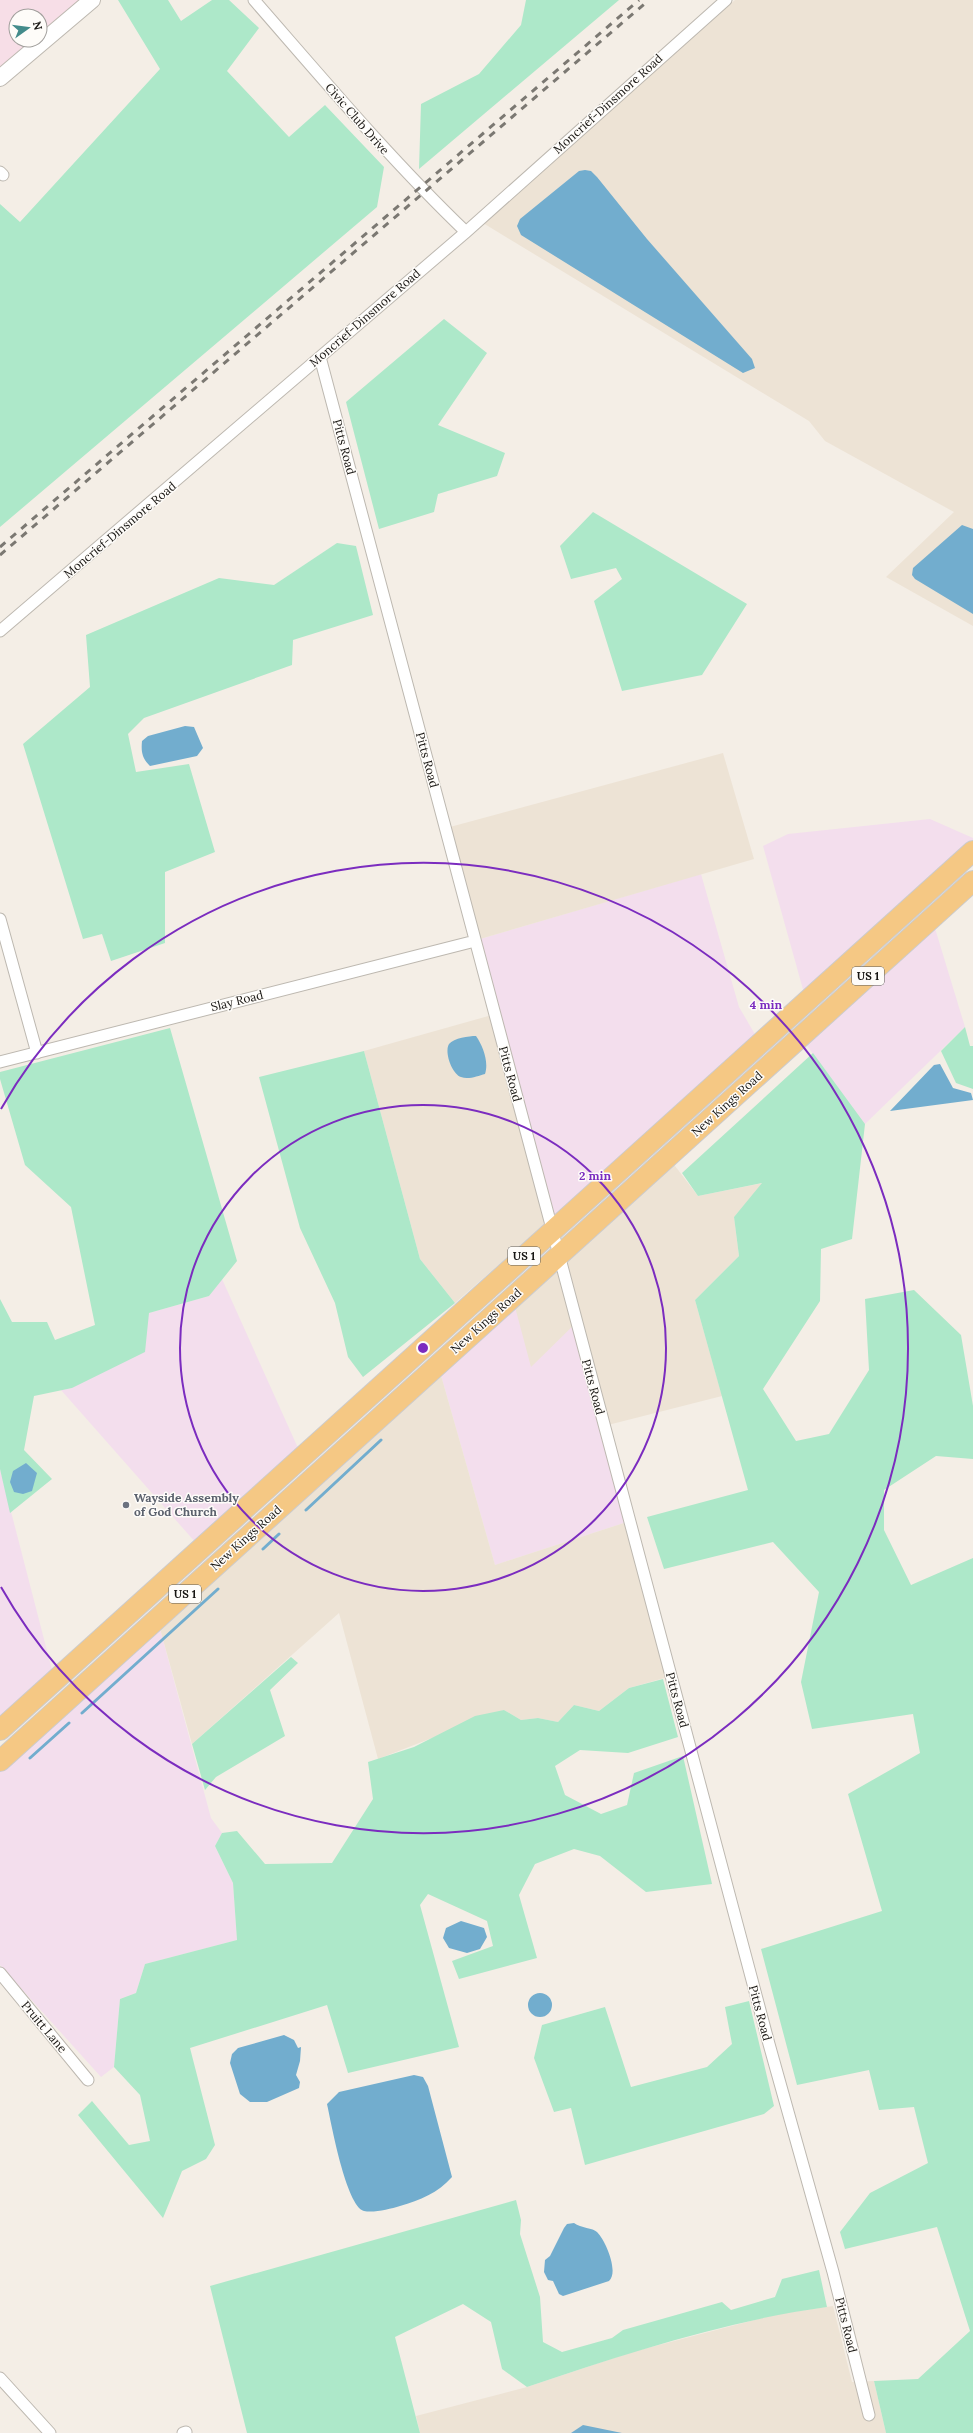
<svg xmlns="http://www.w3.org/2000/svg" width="973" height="2433" viewBox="0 0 973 2433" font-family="Lora,serif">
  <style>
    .commercial { fill: #f3deed }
    .built { fill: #ede3d5 }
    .education { fill: #f7dee7 }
    .green { fill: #ade8c9 }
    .water { fill: #72adce }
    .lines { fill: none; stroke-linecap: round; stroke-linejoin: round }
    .stream { stroke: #72adce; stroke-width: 3 }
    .street-casing { stroke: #bdb8b0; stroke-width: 13 }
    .secondary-casing { stroke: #bdb8b0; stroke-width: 18 }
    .highway-casing { stroke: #cccbcb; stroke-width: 22 }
    .street { stroke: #fff; stroke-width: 11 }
    .secondary { stroke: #fff; stroke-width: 16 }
    .highway { stroke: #f5c884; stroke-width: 20 }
    .rail { stroke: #7b7872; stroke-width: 3; stroke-dasharray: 7 7; stroke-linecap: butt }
    .ring { fill: none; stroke: #7b2cbf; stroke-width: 2 }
    .worship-dot { fill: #6b7280; stroke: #fefcf9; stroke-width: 1.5 }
    .labels { text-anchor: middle; stroke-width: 3; stroke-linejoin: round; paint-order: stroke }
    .shield { fill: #fefcf9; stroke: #5c5a57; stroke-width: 1 }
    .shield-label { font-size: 11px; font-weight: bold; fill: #161411 }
    .street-label { font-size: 12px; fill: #161411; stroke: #fefcf9 }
    .worship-label { font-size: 12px; font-weight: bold; fill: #5b616d; stroke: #fefcf9; text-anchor: start }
    .centre { fill: #7b2cbf; stroke: #fefcf9; stroke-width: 2 }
    .ring-label { font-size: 12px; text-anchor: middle; font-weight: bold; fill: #7b2cbf; stroke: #fefcf9; stroke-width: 3; stroke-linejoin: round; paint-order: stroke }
  </style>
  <rect width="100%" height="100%" fill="#f4eee6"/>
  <path class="commercial" d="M930,819L973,838V840L804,993L763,846L788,834Z
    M701,874L739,1007L756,1036L553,1217L480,939Z
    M934,925L965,1027L865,1124L805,1043Z
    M222,1279L298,1448L196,1543L61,1390L72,1388L149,1313L209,1296Z
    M515,1307L580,1318L633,1520L495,1565L440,1372Z
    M0,1469L53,1674L0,1719Z
    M159,1625L211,1818L222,1833L215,1846L233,1883L237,1940L145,1964L136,1993L120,1999L114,2067L101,2077L0,1965V1767Z"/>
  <path class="built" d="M735,0H973V626L886,577L954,512L825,441L809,421L483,223Z
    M723,753L754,859L480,939L450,827Z
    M499,1013L553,1217L455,1303L420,1259L364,1051Z
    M672,1162L698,1196L763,1183L734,1217L739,1256L695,1300L722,1396L608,1425L580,1319L531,1367L515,1307Z
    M440,1372L495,1565L633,1520L675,1675L629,1688L599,1711L574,1705L558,1722L538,1718L521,1720L504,1710L378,1759L339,1613L192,1744L159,1625Z
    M833,2306L852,2382L874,2381L886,2433H420L416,2416L527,2387L632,2352L777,2314Z"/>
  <path class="education" d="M0,0H84L40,38V16H16V40H38L0,72Z"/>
  <path class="green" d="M118,0H168L181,21L212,0H229L259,28L227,71L289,137L325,105L384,167L377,207L0,527V204L20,222L160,69Z
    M526,0H619L419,169L421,104L479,74L521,25Z
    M444,319L487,353L438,425L505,453L497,476L438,494L434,512L379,529L346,402Z
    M593,512L747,604L702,675L622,691L594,601L622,579L616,568L571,579L560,546Z
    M337,543L356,546L373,615L293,640L292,665L144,718L128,734L136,772L189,764L215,852L165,872V943L111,961L102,934L83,939L23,744L90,687L86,635L219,578L274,585Z
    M965,1027L970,1046H973V1089L956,1083L941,1051Z
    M170,1028L237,1261L209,1296L149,1313L145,1352L72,1388L34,1396L24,1450L52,1479L10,1513L0,1469V1299L12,1322H47L55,1340L95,1325L71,1207L25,1165L0,1079V1072Z
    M364,1051L420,1259L455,1303L363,1377L348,1357L335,1303L300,1228L259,1077Z
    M813,1053L865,1124L852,1239L821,1249L820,1301L763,1389L796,1441L829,1434L869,1370L865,1299L914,1290L961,1335L973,1406V1459L936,1456L884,1490V1530L911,1585L973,1558V2433H886L874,2381L918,2379L970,2331L937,2227L845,2249L840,2232L870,2193L928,2163L914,2107L879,2110L869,2070L797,2085L761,1949L882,1911L848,1794L920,1753L913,1714L812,1729L801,1682L819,1592L773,1542L664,1569L647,1517L748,1490L695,1300L739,1256L734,1217L762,1183L698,1196L682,1173Z
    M291,1657L298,1663L270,1690L285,1736L216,1777L205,1790L192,1744Z
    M663,1679L678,1737L628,1753L580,1750L555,1766L565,1795L601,1814L627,1805L634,1773L683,1756L712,1884L646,1892L600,1856L574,1849L535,1864L519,1895L537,1958L459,1979L452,1961L493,1946L487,1921L428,1894L420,1905L459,2047L348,2073L327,2005L190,2048L215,2145L206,2159L182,2171L163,2218L78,2115L92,2101L129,2145L150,2141L140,2095L114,2067L120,1999L136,1993L145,1964L237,1940L233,1883L215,1846L222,1833L237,1831L265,1864L332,1863L373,1799L368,1762L414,1747L475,1716L504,1710L521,1720L538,1718L558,1722L574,1705L599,1711L629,1688Z
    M749,2001L774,2106L764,2114L585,2165L571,2108L554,2112L534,2058L542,2025L605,2007L631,2087L707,2067L732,2044L725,2007Z
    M516,2200L521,2220L520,2234L540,2297L543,2342L562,2352L612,2338L623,2330L722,2302L731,2310L775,2297L782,2279L819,2270L827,2307C725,2321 625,2354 527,2387L502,2369L491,2322L463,2304L395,2337L420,2433H247L210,2286Z"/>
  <path class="water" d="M585,170L591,171L597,177L647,239L752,359L755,368L743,373L521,235L517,226L520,219L579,171Z
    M962,525L973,529V614L915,579L912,575L913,568Z
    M185,726L194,727L203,748L197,756L150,766C142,758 141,752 142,741L148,736Z
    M476,1036C483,1046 489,1062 485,1074C478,1076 468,1080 461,1077C452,1074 444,1052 449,1044C454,1038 469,1036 476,1036Z
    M940,1064L953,1088L971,1093L973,1100L890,1111L934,1065Z
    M26,1463L37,1473L32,1491L23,1494L14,1492L10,1482L13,1471Z
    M461,1921L484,1928L487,1937L480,1949L467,1953L449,1948L443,1938L446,1928Z
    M528 2005a12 12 0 1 1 24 0a12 12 0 1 1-24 0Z
    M284,2035L294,2040L298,2048L301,2047L300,2061L296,2075L300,2082L299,2088L267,2102H250L240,2094L230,2063L232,2054L238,2048Z
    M414,2075L423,2077L428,2086L452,2177C438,2193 420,2200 400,2206C390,2209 374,2213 364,2211C346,2206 331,2122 327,2104L339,2092Z
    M574,2223C581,2228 593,2228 597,2232C606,2241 619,2272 609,2281L563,2296L559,2294L553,2281L548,2280L544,2272L545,2260L550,2256L564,2228L567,2224Z
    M583,2425L622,2433H571Z"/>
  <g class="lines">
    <path class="stream" d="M306,1510L381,1440
      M263,1549L279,1534
      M82,1713L218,1589
      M30,1758L69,1723"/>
    <g class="street-casing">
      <path id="street" d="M254,0C323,79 390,159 466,232
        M0,172L3,175
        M320,357L769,2044L833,2272L869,2415
        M0,631L466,232L726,0
        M0,919L37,1053
        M0,1062L475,941
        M0,1973L88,2080
        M0,2378L50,2433
        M183,2433L186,2432"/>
    </g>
    <g class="secondary-casing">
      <path id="secondary" d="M0,78L92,0"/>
    </g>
    <g class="highway-casing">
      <path id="highway" d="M0,1730L973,851
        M0,1761L973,881"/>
    </g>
    <use href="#street" class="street"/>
    <use href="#secondary" class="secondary"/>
    <use href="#highway" class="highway"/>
    <path class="rail" d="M0,547L639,0
      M0,555L649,0"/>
  </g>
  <g class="ring">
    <circle cx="423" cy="1348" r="243"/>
    <path d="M1 1109A485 485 0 1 1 1 1587"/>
  </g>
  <circle class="worship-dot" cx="126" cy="1505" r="4"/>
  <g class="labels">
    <g class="shield">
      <rect x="852" y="967" width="32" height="18" rx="3"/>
      <rect x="508" y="1247" width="32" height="18" rx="3"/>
      <rect x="169" y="1585" width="32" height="18" rx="3"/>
    </g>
    <g class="shield-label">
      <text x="868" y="980">US 1</text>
      <text x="524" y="1260">US 1</text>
      <text x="185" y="1598">US 1</text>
    </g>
    <g class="street-label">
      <text transform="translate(608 104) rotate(-42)" y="4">Moncrief-Dinsmore Road</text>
      <text transform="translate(357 119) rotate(49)" y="4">Civic Club Drive</text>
      <text transform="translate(365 318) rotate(-41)" y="4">Moncrief-Dinsmore Road</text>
      <text transform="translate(344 447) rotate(75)" y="4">Pitts Road</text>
      <text transform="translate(120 530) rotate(-40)" y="4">Moncrief-Dinsmore Road</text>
      <text transform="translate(427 760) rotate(75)" y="4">Pitts Road</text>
      <text transform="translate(237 1001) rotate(-14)" y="4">Slay Road</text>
      <text transform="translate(510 1074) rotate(75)" y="4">Pitts Road</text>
      <text transform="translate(727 1104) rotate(-42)" y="4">New Kings Road</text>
      <text transform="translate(486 1321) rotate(-42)" y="4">New Kings Road</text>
      <text transform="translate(593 1387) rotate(75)" y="4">Pitts Road</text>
      <text transform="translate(246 1538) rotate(-42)" y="4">New Kings Road</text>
      <text transform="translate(677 1700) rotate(75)" y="4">Pitts Road</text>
      <text transform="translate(760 2013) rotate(75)" y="4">Pitts Road</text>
      <text transform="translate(44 2027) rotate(50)" y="4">Pruitt Lane</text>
      <text transform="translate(846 2325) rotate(76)" y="4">Pitts Road</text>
    </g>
    <g class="worship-label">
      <text x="134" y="1502">Wayside Assembly<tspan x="134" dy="14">of God Church</tspan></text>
    </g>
  </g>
  <circle cx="423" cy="1348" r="6" class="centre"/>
  <g class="ring-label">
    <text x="766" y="1009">4 min</text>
    <text x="595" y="1180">2 min</text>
  </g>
  <g transform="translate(28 28) rotate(76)"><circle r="19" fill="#fefcf9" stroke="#a19f9c"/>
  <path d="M0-3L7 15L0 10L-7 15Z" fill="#438b8b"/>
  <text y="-6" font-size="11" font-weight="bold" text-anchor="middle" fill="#161411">N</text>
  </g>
</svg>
